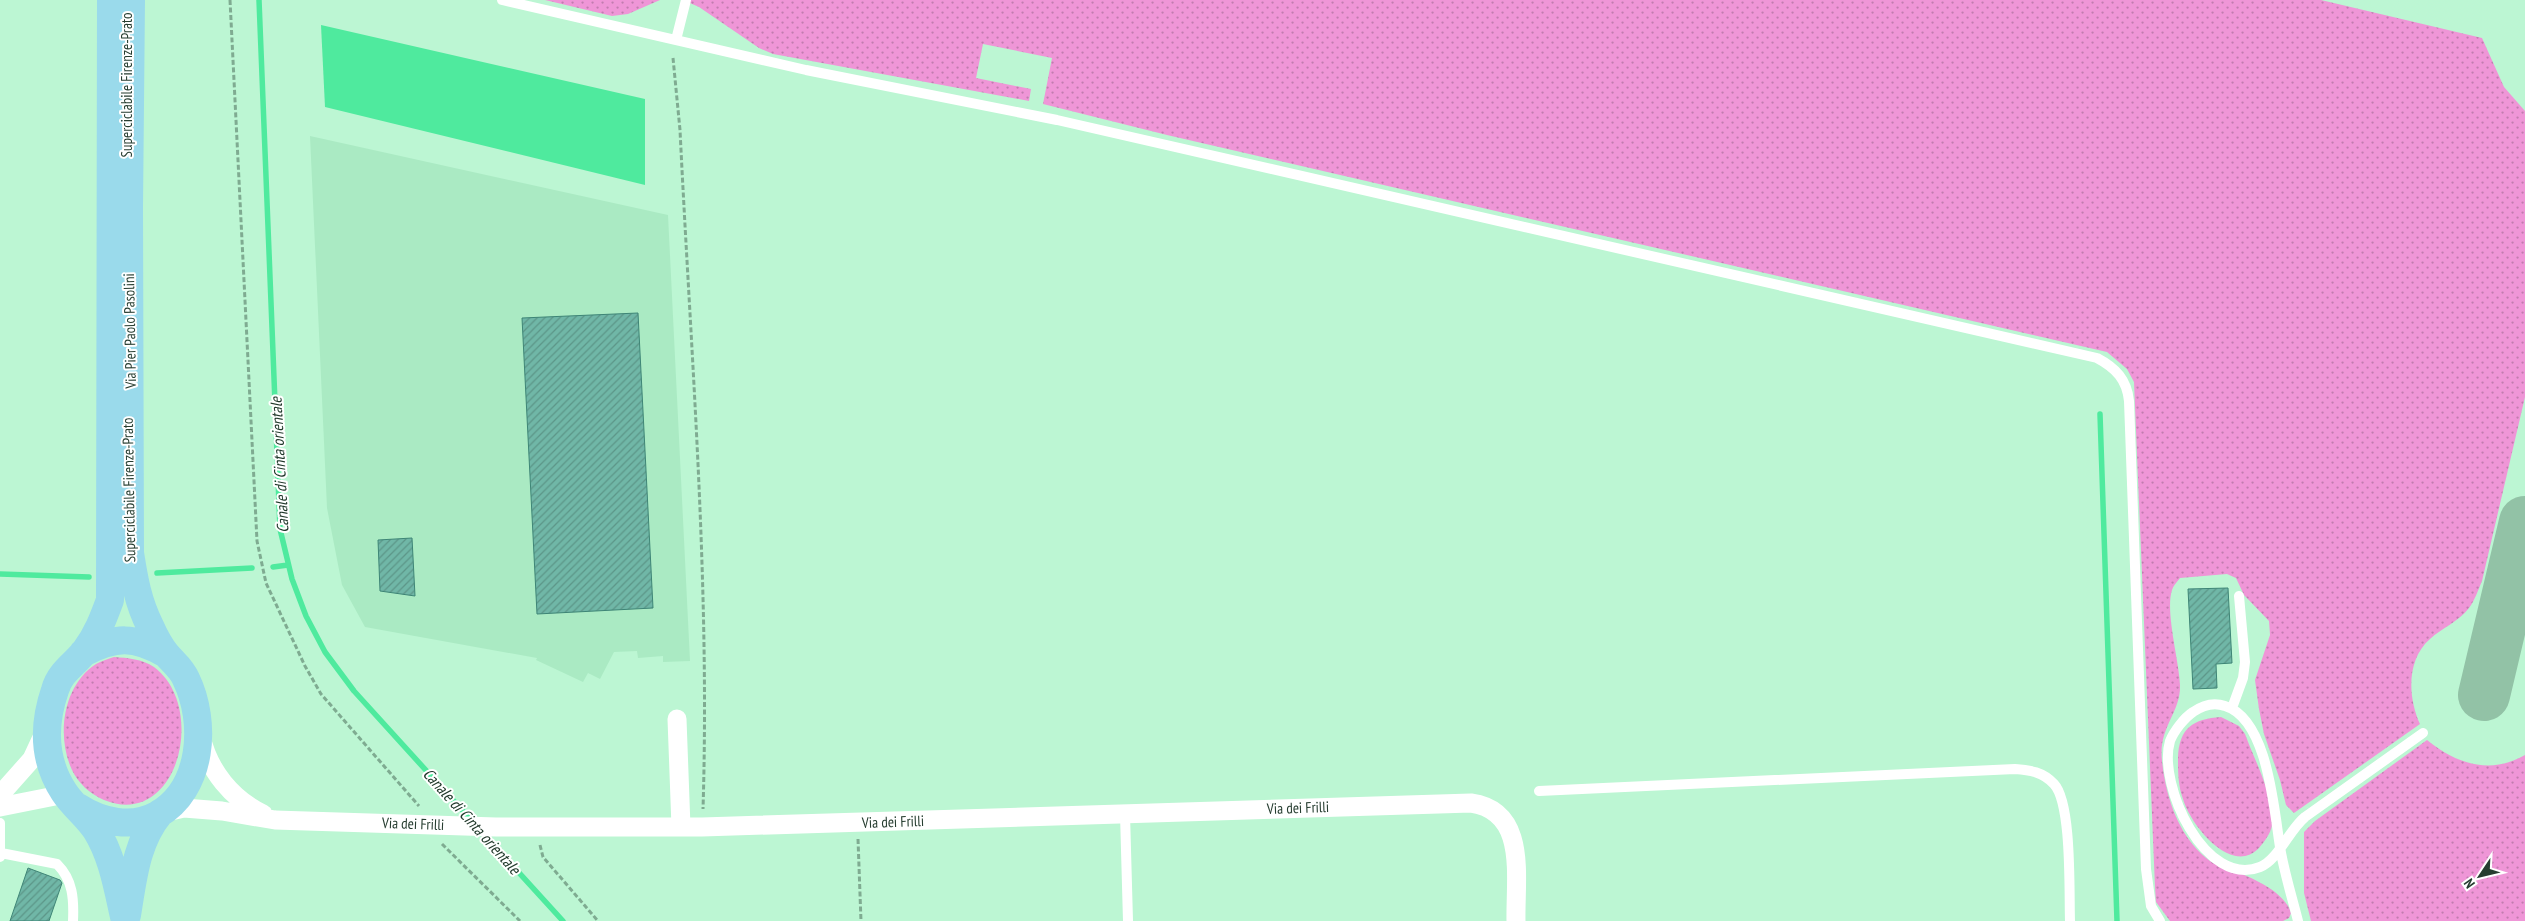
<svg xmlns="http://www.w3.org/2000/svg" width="2525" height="921" viewBox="0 0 2525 921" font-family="'PT Sans Narrow',sans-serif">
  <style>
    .built { fill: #aaeac3 }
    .green { fill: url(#green-dots) }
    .water { fill: #4fea9e }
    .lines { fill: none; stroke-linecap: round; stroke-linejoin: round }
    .stream { stroke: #4fea9e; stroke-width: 5.5 }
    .taxiway { stroke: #92c2a6; stroke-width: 52 }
    .building { fill: url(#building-hatch); stroke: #3e8576 }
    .path { stroke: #7fab91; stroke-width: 3; stroke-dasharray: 5 2.5; stroke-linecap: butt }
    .service { stroke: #fff; stroke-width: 10 }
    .minor { stroke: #fff; stroke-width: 19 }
    .primary { stroke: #9adaeb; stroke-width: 28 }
    .labels { text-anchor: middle; stroke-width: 4; stroke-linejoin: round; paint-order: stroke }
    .street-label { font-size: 15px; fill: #263d30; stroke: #fff }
    .water-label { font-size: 16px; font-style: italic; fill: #21392b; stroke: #fff }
  </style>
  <defs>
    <pattern id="green-dots" width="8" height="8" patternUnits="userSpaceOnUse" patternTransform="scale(1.25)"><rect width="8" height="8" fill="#ef96d7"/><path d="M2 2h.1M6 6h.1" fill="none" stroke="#c17caf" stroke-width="1.8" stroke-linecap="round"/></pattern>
    <pattern id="building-hatch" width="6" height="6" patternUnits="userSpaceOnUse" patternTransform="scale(1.25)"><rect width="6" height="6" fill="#70b7a7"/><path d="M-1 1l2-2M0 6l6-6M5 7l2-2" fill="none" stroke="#5c9688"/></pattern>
  </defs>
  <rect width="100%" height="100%" fill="#bcf6d3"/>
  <path class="built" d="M310,136L668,215L690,661L663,662V656L638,658L637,651L614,652L600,679L588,673L583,682L536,660L537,658L365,627L342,585L327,508Z"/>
  <path class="green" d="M545,0H660L628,14L612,16Z
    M683,0H2321L2482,38L2504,87L2525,111V397L2482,581C2478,590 2475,600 2469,608C2458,622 2442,628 2430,639C2406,660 2408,698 2420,724L2294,813L2286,805L2280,780L2264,734L2259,709L2255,680L2270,635L2269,621L2244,595L2236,578L2227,574L2180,578C2177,582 2173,586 2172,590C2165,612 2179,660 2180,685C2181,713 2158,727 2162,761C2166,799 2180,841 2213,863C2220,867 2228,868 2235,871C2254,879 2285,892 2291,913L2289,918L2283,921H2170L2156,902L2155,887L2134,382L2127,369L2107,352L1167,135L1043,104L1052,58L983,44L976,78L1031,89L1029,101L773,54L759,48L699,7Z
    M114,657C128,658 142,659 154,667C208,707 178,830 104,800C90,794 78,783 72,770C56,736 63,685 96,664C101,661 108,659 114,657Z
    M2221,717L2239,726L2245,734C2254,759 2275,798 2272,825C2271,833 2264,842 2259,848C2231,877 2190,824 2183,799C2178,785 2178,772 2178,758C2179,728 2193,719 2221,717Z
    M2427,740C2456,764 2491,775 2525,755V921H2311L2304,893V832L2315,821Z"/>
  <path class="water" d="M321,25L645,99V185L325,107Z"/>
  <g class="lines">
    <path class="stream" d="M259,0L280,529L292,579L306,616L325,652L354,691L472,821
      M2100,414L2117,921
      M273,567L288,565
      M157,573L252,568
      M0,574L89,577
      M482,832L563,921"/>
    <path class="taxiway" d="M2484,695L2525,522"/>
  </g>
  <path class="building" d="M638,313L653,608L537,614L522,318Z
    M412,538L415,596L380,591L378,540Z
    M2228,588L2232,663L2216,664L2217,688L2193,689L2188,589Z
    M28,868L60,880L62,883L49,921H10Z"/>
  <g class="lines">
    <path class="path" d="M230,0L257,541L266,583L305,666L321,694L419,806
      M673,58L680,130C691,356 710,583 703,809
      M858,839L861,921
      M442,844L520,921
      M540,845L543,857L598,921"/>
    <path class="service" d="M502,0L806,70L1057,120L2097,358C2116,368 2127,380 2129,401L2146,869L2151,906L2160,921
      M676,40L686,0
      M2232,708L2243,678L2245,662L2239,596
      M1539,791L2015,769C2030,770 2043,772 2054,784C2072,803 2069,892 2070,921
      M1125,814L1128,921
      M0,823V857
      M1,853L57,864C73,880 74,899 73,921
      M2298,921C2292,897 2284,872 2280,847C2274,810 2268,719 2225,706C2214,702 2203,705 2193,712C2184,718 2174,731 2170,741C2157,785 2206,889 2260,867C2278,860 2289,830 2305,817L2423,733"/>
    <path class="minor" d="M677,719L681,827
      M201,737C209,771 232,799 263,814
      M0,795L32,759L45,731
      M0,807L65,794
      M162,813L184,808L222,811L275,820L496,827H702L1471,803C1528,811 1515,877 1516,921"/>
    <path class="primary" d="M111,0L110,600C103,619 97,635 85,651C74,665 60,672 55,690C43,725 43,760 64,792C73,806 87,816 96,830C113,857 118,891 125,921
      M83,653C116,636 134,636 166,654
      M78,807C101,822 132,829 157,815C203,789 207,722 186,679C182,669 174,663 167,655C160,647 154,635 150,626C138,602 134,579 130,553L129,207L131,0
      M127,915C133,879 136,842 160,813"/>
  </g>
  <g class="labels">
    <g class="street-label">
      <text transform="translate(127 85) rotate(-90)" y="5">Superciclabile Firenze-Prato</text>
      <text transform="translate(130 331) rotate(-91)" y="5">Via Pier Paolo Pasolini</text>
      <text transform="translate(129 490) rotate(-91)" y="5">Superciclabile Firenze-Prato</text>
      <text transform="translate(1298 808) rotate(-2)" y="5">Via dei Frilli</text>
      <text transform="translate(893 822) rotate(-2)" y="5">Via dei Frilli</text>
      <text transform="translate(413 824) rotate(2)" y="5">Via dei Frilli</text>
    </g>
    <g class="water-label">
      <text transform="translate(279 465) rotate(-93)" y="6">Canale di Cinta orientale</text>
      <text transform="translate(472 821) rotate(48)" y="6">Canale di Cinta orientale</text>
    </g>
  </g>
  <g transform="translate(2480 876) rotate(235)" stroke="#ffffff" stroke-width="4" paint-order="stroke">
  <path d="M0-4L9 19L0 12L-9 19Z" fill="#263d30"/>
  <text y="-8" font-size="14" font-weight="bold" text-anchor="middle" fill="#263d30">N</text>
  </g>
</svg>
